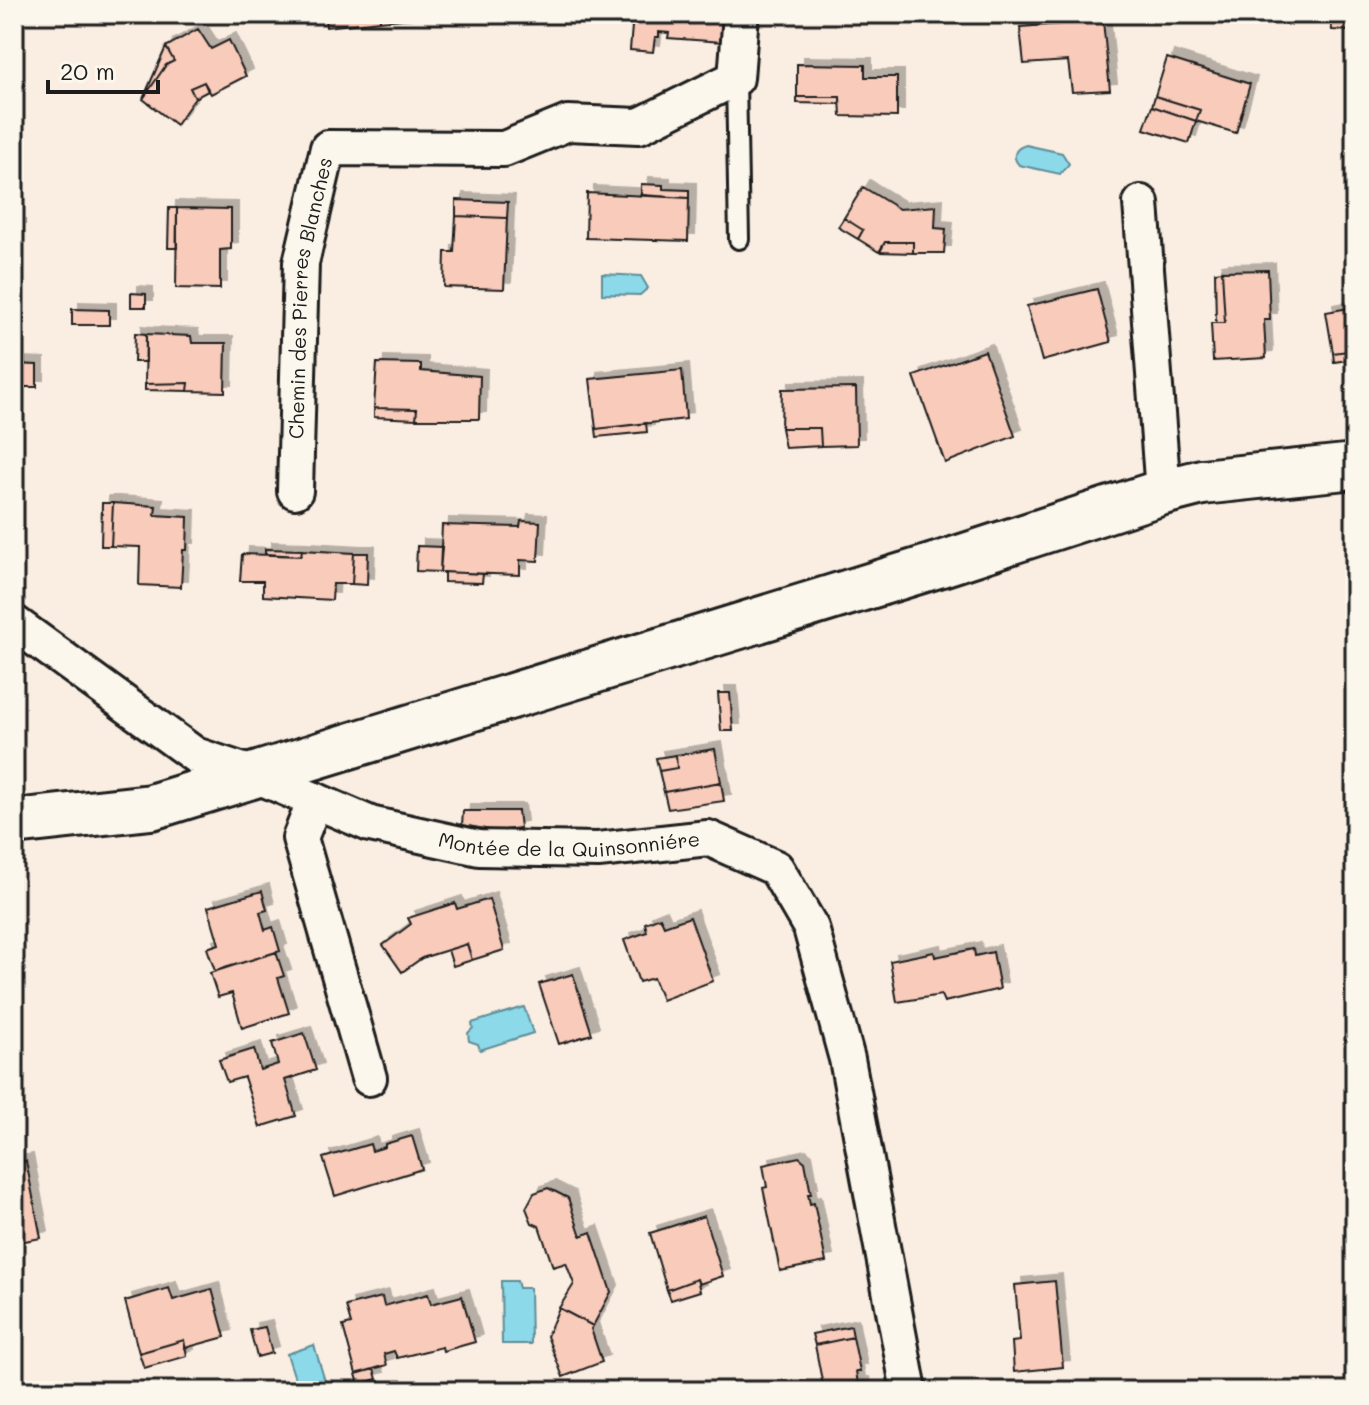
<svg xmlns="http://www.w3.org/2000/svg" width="1369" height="1405" viewBox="0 0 1369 1405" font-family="Mali,sans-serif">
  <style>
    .water { fill: #8bd9e9; stroke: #5f8d97; stroke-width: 2 }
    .building { fill: #f8cbba; stroke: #1c1c1c; stroke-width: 2; filter: url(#shadow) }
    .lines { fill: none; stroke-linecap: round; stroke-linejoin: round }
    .service-casing { stroke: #1c1c1c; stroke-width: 24 }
    .minor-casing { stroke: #1c1c1c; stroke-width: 40 }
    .secondary-casing { stroke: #1c1c1c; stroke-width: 50 }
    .service { stroke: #fbf7ec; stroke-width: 18 }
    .minor { stroke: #fbf7ec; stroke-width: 34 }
    .secondary { stroke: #fbf7ec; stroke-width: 44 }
    .labels { text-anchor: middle; stroke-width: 8; stroke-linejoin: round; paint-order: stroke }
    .street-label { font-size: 20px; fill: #1c1c1c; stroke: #fbf7ec }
  </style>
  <defs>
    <filter id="shadow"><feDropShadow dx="7" dy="-7" stdDeviation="0" flood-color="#0004"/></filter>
  </defs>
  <rect width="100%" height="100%" fill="#faeee2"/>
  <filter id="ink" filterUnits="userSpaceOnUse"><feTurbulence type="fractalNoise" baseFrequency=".0125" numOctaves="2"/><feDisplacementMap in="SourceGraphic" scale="16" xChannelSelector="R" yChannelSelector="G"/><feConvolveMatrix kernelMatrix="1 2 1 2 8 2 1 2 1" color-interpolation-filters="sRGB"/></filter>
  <g filter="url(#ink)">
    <path class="water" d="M1026,145L1062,153L1069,164L1060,174L1019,165C1011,156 1015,148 1026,145Z
      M602,274L641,276L648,288L640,295L602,294Z
      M524,1007L533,1033L480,1050L478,1044L469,1041L468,1033L473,1028L472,1023Z
      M501,1281H517L519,1288H530L531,1344H502Z
      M314,1345L328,1391H299L287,1354Z"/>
    <path class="building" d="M363,14H380V21L326,27L325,18Z
      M380,14H424V17L380,21Z
      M537,14H592V21L537,22Z
      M633,14H724L722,42L668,38L669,33L659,32V37H655L653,52L630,50Z
      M1331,14H1355V27L1354,22L1331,21Z
      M1103,21L1110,90L1072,92L1068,61L1024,64L1020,27Z
      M1331,21L1354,22L1355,31L1332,30Z
      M198,29L211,49L229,40L246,76L211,94L204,82L190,88L195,98L176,125L143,99L166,65L174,61L166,47Z
      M166,47L174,61L166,65L143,99Z
      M1167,58L1250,84L1236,133L1196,121L1200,110L1155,96Z
      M797,64L865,65V77H897V117L841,116L840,97H797Z
      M204,82L208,91L195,98L190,88Z
      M1155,96L1200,110L1196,121L1152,106Z
      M797,97H840V104L797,103Z
      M1152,106L1196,121L1189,143L1144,129Z
      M641,184L663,185V189L689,190V198L641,195Z
      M863,187L899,209L936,206L935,228L946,229L944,253H913V242H885L879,252L858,239L863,230L844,218Z
      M587,193L689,198L688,241L586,238Z
      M456,200L508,202L507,218L456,216Z
      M169,208H177V248H168Z
      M177,208L231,209V249L220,250V289L176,288Z
      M456,216L507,218L504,289L444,287L445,252H454Z
      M844,218L863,230L858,239L838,227Z
      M885,242H913V253L880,252Z
      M1268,270L1270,320H1264L1266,358L1213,361L1211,323H1225L1222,271Z
      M1222,271L1225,323H1216L1215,272Z
      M1097,289L1111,342L1042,361L1027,306Z
      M131,293L146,294V307H131Z
      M1355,307V350L1333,353L1326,312Z
      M72,309L109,310V325H72Z
      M135,333L146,334V362H134Z
      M146,334L191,336L192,343H226L225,392L188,391L189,383L145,384Z
      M1355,350V359L1334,362L1333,353Z
      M985,351L1015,436L945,463L914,376Z
      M377,363L421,364V371L480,376L479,419H416L417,409L374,408Z
      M14,364L37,365V387H14Z
      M682,370L686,419L596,429L590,379Z
      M189,383L188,391L145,390V384Z
      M856,388L857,445L821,446L820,428H781L782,389Z
      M374,408L417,409L416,419L374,417Z
      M646,423L647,432L597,437L596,429Z
      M781,428H820L821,446L785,448Z
      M102,503H113L111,546H101Z
      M113,503L156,506L155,515L188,517L187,550H183L181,587L139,585L140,547L111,546Z
      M521,521L540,522L538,561L520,560V575L440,572L442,525L520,527Z
      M417,546L442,547L440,572L416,571Z
      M265,549L302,550L301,556L265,554Z
      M302,550L354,553L352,584H333L332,600L263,596V581H240L242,554L301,556Z
      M354,553H368L367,585L352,584Z
      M444,572L483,574L482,583L444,582Z
      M718,693H730L733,731H721Z
      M715,749L721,782L664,792L659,771L677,768L676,755Z
      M676,755L677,768L659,771L656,758Z
      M721,782L724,801L668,809L664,792Z
      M463,811H518L520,828L497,831L462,825Z
      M262,891L267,910L260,912L265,930L273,927L280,951L215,971L207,948L219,944L208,907Z
      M489,899L504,950L472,960L467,944L422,958L402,972L383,945L411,924L408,918L455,903L457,909Z
      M660,917L664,926L690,917L713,981L662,1000L653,978L639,982L624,940L647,932L645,923Z
      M467,944L472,960L453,966L448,950Z
      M974,949L975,956L993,952L1000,989L944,1002L941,995L897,1002L890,961L934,952L935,957Z
      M276,952L284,976L278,978L289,1013L242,1028L232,993L218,997L210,973Z
      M573,974L592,1034L559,1044L539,984Z
      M304,1033L316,1070L285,1080L296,1116L260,1127L244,1077L227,1082L219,1060L254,1049L260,1070L278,1064L272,1043Z
      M412,1136L422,1169L335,1196L323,1158L370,1144L372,1151L385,1147V1144Z
      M799,1157L805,1162L811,1194H808L810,1204L814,1203L826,1262L780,1271L763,1188L767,1187L763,1165Z
      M26,1161L41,1238L14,1243V1163Z
      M548,1188L568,1198L581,1236L591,1232L611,1292L593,1326L559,1308L574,1284L566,1263L553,1267L539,1226L532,1223L526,1208L534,1193Z
      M704,1216L723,1276L699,1284L697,1279L667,1290L650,1233Z
      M697,1279L700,1291L671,1300L667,1290Z
      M1055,1281L1063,1367L1014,1372L1012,1342L1020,1341L1015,1285Z
      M169,1288L173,1300L212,1289L225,1337L185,1348L184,1340L139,1353L125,1301Z
      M428,1294L431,1304L462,1296L475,1342L443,1351L442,1347L397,1358L394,1351L384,1354L387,1365L356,1374L343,1326L351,1324L346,1306L382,1297L384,1306Z
      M559,1308L593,1326L591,1329L602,1362L563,1377L547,1336Z
      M851,1326L853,1337L815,1345L812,1334Z
      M265,1327L272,1353L257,1357L250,1330Z
      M853,1337L860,1371H856L858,1384H862L864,1391H824L815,1345Z
      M184,1340L187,1356L144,1368L139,1353Z
      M374,1369L377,1379L359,1384L356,1374Z"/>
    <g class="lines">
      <g class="service-casing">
        <path id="service" d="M736,78L739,239"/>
      </g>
      <g class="minor-casing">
        <g id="minor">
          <path d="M1141,203L1163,492"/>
          <path id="s1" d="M295,491L301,263L328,148L504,149L568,123L639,126L736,78L741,14"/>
          <path id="s2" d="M14,623L195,755L258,776L370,824L479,848L598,850L708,838L776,868L811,928L847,1059L909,1391"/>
          <path d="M315,800L300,838L369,1078"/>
        </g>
      </g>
      <g class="secondary-casing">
        <path id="secondary" d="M14,822L151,807L941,564L1163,492L1202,482L1355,466"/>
      </g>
      <use href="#service" class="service"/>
      <use href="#minor" class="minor"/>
      <use href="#secondary" class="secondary"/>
    </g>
  </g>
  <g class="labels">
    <g class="street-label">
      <text dy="7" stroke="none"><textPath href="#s1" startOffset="194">Chemin des Pierres Blanches</textPath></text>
      <text dy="7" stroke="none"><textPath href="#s2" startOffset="614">Montée de la Quinsonniére</textPath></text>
    </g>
  </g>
  <rect width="1369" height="1405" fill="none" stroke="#fbf7ec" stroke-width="48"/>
  <rect x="24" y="24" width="1321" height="1357" fill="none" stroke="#1c1c1c" stroke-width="3" filter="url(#ink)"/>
  <path d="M48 80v12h110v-12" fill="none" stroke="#1c1c1c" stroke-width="4"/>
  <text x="60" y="80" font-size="24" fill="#1c1c1c" stroke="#fbf7ec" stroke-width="6" paint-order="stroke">20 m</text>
</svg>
